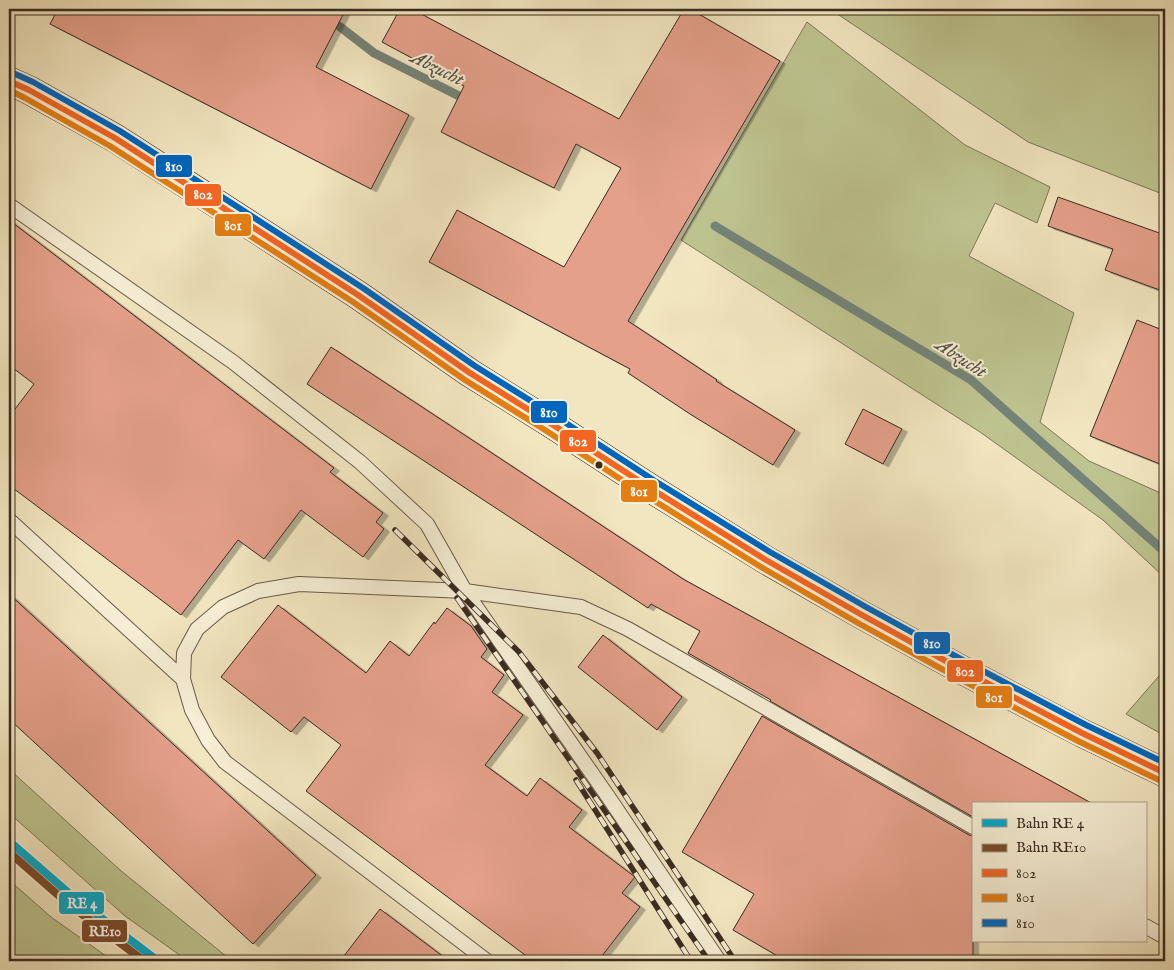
<svg xmlns="http://www.w3.org/2000/svg" width="1174" height="970" viewBox="0 0 1174 970" font-family="'IM FELL English',serif">
  <style>
    .green { fill: #bec490; stroke: #7c7858 }
    .lines { fill: none; stroke-linecap: round; stroke-linejoin: round }
    .stream { stroke: #748479; stroke-width: 9 }
    .building { fill: #e5a08b; stroke: #3a2b21; filter: url(#shadow) }
    .service-casing { stroke: #685a49; stroke-width: 16 }
    .primary-casing { stroke: #3a2b21; stroke-width: 29 }
    .service { stroke: #f7efd6; stroke-width: 14 }
    .primary { stroke: #f2e6c0; stroke-width: 28 }
    .rail-casing { stroke: #3a2b21; stroke-width: 5.5 }
    .rail { stroke: #f7efd6; stroke-width: 4; stroke-dasharray: 11; stroke-linecap: butt }
    .bus-1-casing { stroke: #f7efd6; stroke-width: 10 }
    .bus-2-casing { stroke: #f7efd6; stroke-width: 10 }
    .bus-3-casing { stroke: #f7efd6; stroke-width: 10 }
    .bus-1 { stroke: #f26522; stroke-width: 6 }
    .bus-2 { stroke: #e37e14; stroke-width: 6 }
    .bus-3 { stroke: #0065bd; stroke-width: 6 }
    .rail-1-casing { stroke: #f7efd6; stroke-width: 11 }
    .rail-2-casing { stroke: #f7efd6; stroke-width: 11 }
    .rail-1 { stroke: #00a9ce; stroke-width: 8 }
    .rail-2 { stroke: #7a4b2a; stroke-width: 8 }
    .bus-dot { fill: #3a2b21; stroke: #f7efd6; stroke-width: 2 }
    .labels { text-anchor: middle; stroke-width: 4; stroke-linejoin: round; paint-order: stroke }
    .water-label { font-size: 19px; font-style: italic; fill: #525046; stroke: #f7efd6 }
    .line-badge { stroke: #f7efd6; stroke-width: 2 }
    .badge-label { font-size: 14px; text-anchor: middle; font-weight: bold; fill: #fff }
  </style>
  <defs>
    <filter id="shadow"><feDropShadow dx="5.5" dy="3" stdDeviation="0" flood-color="#0004"/></filter>
  </defs>
  <rect width="100%" height="100%" fill="#f2e6c0"/>
  <filter id="stains"><feTurbulence type="fractalNoise" baseFrequency=".004" numOctaves="4"/><feColorMatrix values="0 0 0 0 .2 0 0 0 0 .09 0 0 0 0 .02 0 0 0 .5 -.17"/></filter>
  <radialGradient id="worn" r=".72"><stop offset=".6" stop-color="#630" stop-opacity="0"/><stop offset="1" stop-color="#630" stop-opacity=".3"/></radialGradient>
  <path class="green" d="M830,9H1165V195L1028,142Z
    M807,22L965,145L1050,187L1037,223L995,203L969,256L1074,313L1040,422L1089,461L1165,495V578L1103,520L980,432L681,240Z
    M1165,669V736L1126,714Z
    M9,769L120,870L232,961H188L125,916L9,813Z
    M9,880L51,917L113,961H9Z"/>
  <g class="lines">
    <path class="stream" d="M329,20L339,26L374,53L469,101
      M715,226L971,380L1165,552"/>
  </g>
  <path class="building" d="M58,9H346L316,67L409,115L371,189L50,24Z
    M400,9H412L619,119L684,9H690L780,61L628,321L717,380L716,381L795,430L773,465L690,414L628,373L630,369L429,262L457,210L564,267L621,168L576,144L554,188L441,132L464,86L382,42Z
    M1058,197L1165,235V292L1105,270L1113,249L1048,226Z
    M9,220L334,468L330,472L383,513L376,522L384,529L363,557L301,510L264,559L238,540L181,615L9,485V417L34,384L9,365Z
    M1137,320L1165,331V466L1090,436Z
    M331,347L683,579L1093,804H973V817L770,701L771,700L688,653L700,631L651,604L648,608L307,384Z
    M863,409L902,429L883,464L845,444Z
    M9,594L316,875L253,944L9,719Z
    M278,605L366,673L390,641L409,656L434,622L435,624L447,608L471,626L487,649L481,657L504,675L492,692L523,715L485,765L527,796L540,778L582,810L569,827L635,877L622,893L640,907L598,961H533L306,791L341,745L304,717L291,732L221,677Z
    M603,635L682,697L657,730L578,667Z
    M762,716L969,835L973,836V961H786L733,930L754,894L682,852Z
    M380,909L449,961H340Z"/>
  <g class="lines">
    <g class="service-casing">
      <path id="service" d="M9,205L233,362L360,462L427,524L465,591L609,798L719,961
        M9,520L183,679
        M1145,926L1165,937
        M487,961L225,762L208,740L192,710L183,679L184,653L197,629L223,607L258,591L299,584L465,591L581,607L628,629L973,827"/>
    </g>
    <g class="primary-casing">
      <path id="primary" d="M9,81L29,90L115,138L358,295L470,373L550,423L650,488L766,560L862,615L964,671L1082,733L1165,773"/>
    </g>
    <use href="#service" class="service"/>
    <use href="#primary" class="primary"/>
    <g class="rail-casing">
      <path id="rail" d="M395,530L519,652L597,753L735,961
        M457,598L709,961
        M576,780L691,961"/>
    </g>
    <use href="#rail" class="rail"/>
    <g class="bus-1-casing">
      <path id="bus-1" d="M9,81L29,90L115,138L358,295L470,373L550,423L650,488L766,560L862,615L964,671L1082,733L1165,773"/>
    </g>
    <g class="bus-2-casing">
      <path id="bus-2" d="M9,90L25,98L110,146L353,302L465,380L545,430L645,495L761,567L858,623L960,679L1078,741L1161,781"/>
    </g>
    <g class="bus-3-casing">
      <path id="bus-3" d="M13,73L33,82L120,131L363,288L475,366L555,416L655,481L770,552L866,607L968,663L1086,725L1165,763"/>
    </g>
    <use href="#bus-1" class="bus-1"/>
    <use href="#bus-2" class="bus-2"/>
    <use href="#bus-3" class="bus-3"/>
    <g class="rail-1-casing">
      <path id="rail-1" d="M9,841L71,895L158,961"/>
    </g>
    <g class="rail-2-casing">
      <path id="rail-2" d="M9,852L66,902L144,961"/>
    </g>
    <use href="#rail-1" class="rail-1"/>
    <use href="#rail-2" class="rail-2"/>
  </g>
  <circle class="bus-dot" cx="599" cy="465" r="4.5"/>
  <g class="labels">
    <g class="water-label">
      <text transform="translate(438 67) rotate(26)" y="7">Abzucht</text>
      <text transform="translate(962 357) rotate(33)" y="7">Abzucht</text>
    </g>
  </g>
  <g class="line-badge">
    <rect x="155" y="154" width="38" height="24" rx="5" fill="#0065bd"/>
    <rect x="184" y="183" width="38" height="24" rx="5" fill="#f26522"/>
    <rect x="214" y="213" width="38" height="24" rx="5" fill="#e37e14"/>
    <rect x="530" y="400" width="38" height="24" rx="5" fill="#0065bd"/>
    <rect x="559" y="429" width="38" height="24" rx="5" fill="#f26522"/>
    <rect x="620" y="479" width="38" height="24" rx="5" fill="#e37e14"/>
    <rect x="913" y="631" width="38" height="24" rx="5" fill="#0065bd"/>
    <rect x="946" y="659" width="38" height="24" rx="5" fill="#f26522"/>
    <rect x="975" y="685" width="38" height="24" rx="5" fill="#e37e14"/>
    <rect x="58" y="891" width="47" height="24" rx="5" fill="#00a9ce"/>
    <rect x="81" y="919" width="47" height="24" rx="5" fill="#7a4b2a"/>
  </g>
  <g class="badge-label">
    <text x="174" y="171">810</text>
    <text x="203" y="199">802</text>
    <text x="233" y="230">801</text>
    <text x="549" y="417">810</text>
    <text x="578" y="446">802</text>
    <text x="639" y="496">801</text>
    <text x="932" y="648">810</text>
    <text x="965" y="676">802</text>
    <text x="994" y="702">801</text>
    <text x="82" y="908">RE 4</text>
    <text x="105" y="936">RE10</text>
  </g>
  <rect width="1174" height="970" fill="none" stroke="#f2e6c0" stroke-width="30"/>
  <rect x="10" y="10" width="1154" height="950" fill="none" stroke="#3a2b21" stroke-width="2.5"/>
  <rect x="15" y="15" width="1144" height="940" fill="none" stroke="#3a2b21"/>
  <rect x="972" y="802" width="175" height="140" fill="#f7efd6" stroke="#aba18e"/>
  <rect x="982" y="819" width="25" height="8" fill="#00a9ce" stroke="#aba18e"/>
  <text x="1016" y="828" font-size="15" fill="#3a2b21">Bahn RE 4</text>
  <rect x="982" y="844" width="25" height="8" fill="#7a4b2a" stroke="#aba18e"/>
  <text x="1016" y="852" font-size="15" fill="#3a2b21">Bahn RE10</text>
  <rect x="982" y="869" width="25" height="8" fill="#f26522" stroke="#aba18e"/>
  <text x="1016" y="878" font-size="15" fill="#3a2b21">802</text>
  <rect x="982" y="894" width="25" height="8" fill="#e37e14" stroke="#aba18e"/>
  <text x="1016" y="902" font-size="15" fill="#3a2b21">801</text>
  <rect x="982" y="919" width="25" height="8" fill="#0065bd" stroke="#aba18e"/>
  <text x="1016" y="928" font-size="15" fill="#3a2b21">810</text>
  <rect width="100%" height="100%" filter="url(#stains)"/>
  <rect width="100%" height="100%" fill="url(#worn)"/>
</svg>
